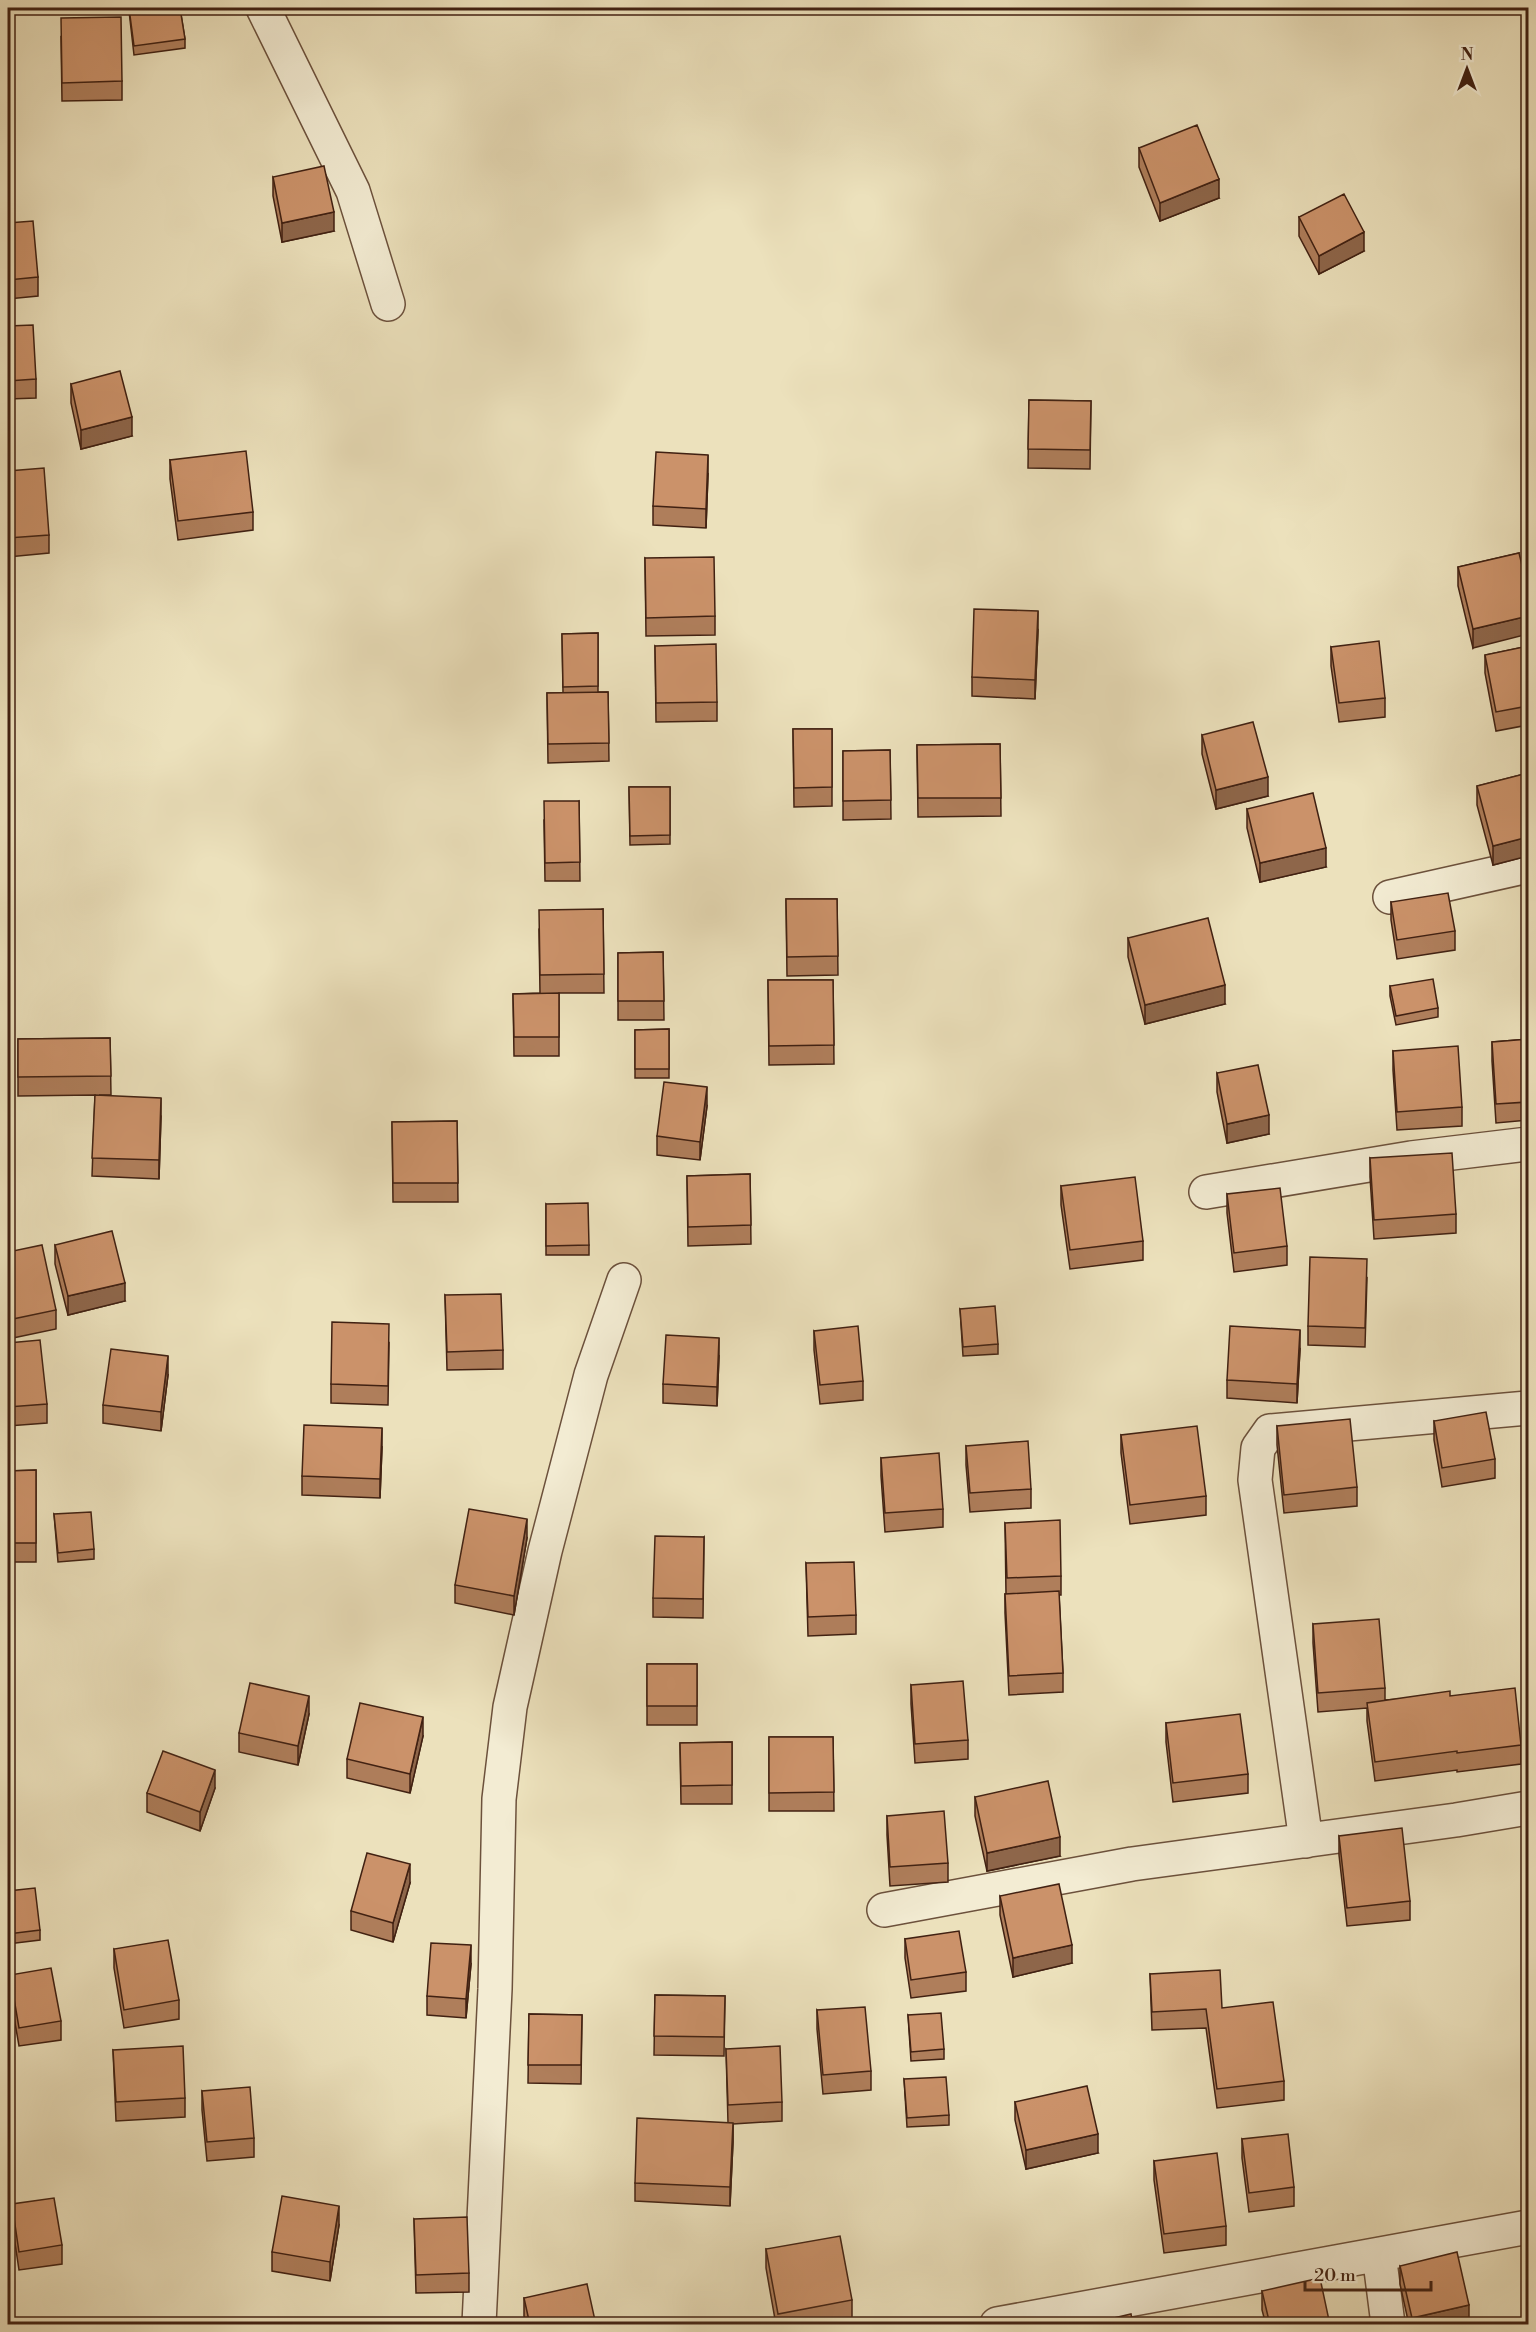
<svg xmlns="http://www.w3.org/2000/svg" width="1536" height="2332" viewBox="0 0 1536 2332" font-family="'Libre Bodoni',serif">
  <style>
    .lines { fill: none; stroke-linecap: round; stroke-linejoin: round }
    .minor-casing { stroke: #6c513c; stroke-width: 36 }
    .minor { stroke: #f3ecd3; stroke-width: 33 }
    .wall { fill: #af7e5b; stroke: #412112; stroke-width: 1.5 }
    .shaded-wall { fill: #8e664a; stroke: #412112; stroke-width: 1.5 }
    .building { fill: #cb926a; stroke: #412112; stroke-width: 1.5 }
  </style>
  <rect width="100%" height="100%" fill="#ece1bc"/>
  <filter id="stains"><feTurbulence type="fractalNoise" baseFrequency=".00333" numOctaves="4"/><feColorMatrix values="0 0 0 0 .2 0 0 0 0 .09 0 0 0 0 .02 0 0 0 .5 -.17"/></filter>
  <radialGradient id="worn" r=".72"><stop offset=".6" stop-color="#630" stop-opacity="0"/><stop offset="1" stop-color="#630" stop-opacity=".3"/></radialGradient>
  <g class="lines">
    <g class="minor-casing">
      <path id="minor" d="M263,8L353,191L388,304
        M1390,897L1528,866
        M1206,1192L1411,1158L1528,1144
        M1306,1841L1255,1480L1258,1448L1270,1431L1528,1408
        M884,1910L1132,1864L1456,1820L1528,1808
        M1379,2254L1388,2324
        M479,2324L495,1989L499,1799L510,1707L545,1551L591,1375L624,1280
        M997,2324L1528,2227"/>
    </g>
    <use href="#minor" class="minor"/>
  </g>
  <path class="wall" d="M73,8H180L185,39V48L134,55L129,11H73Z
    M8,28H11V86H8Z
    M61,37L122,81V100L62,101Z
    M1139,148L1219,198L1160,221L1139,167Z
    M273,177L334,231L282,242L273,196Z
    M1299,217L1364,251L1319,274L1299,236Z
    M8,223L38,277V296L8,299Z
    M8,326L36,379V398L8,399Z
    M71,384L132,436L81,449L71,403Z
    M1029,400L1091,401L1090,469L1028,468Z
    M170,460L253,512V530L178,540L170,479Z
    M8,471L49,535V553L8,557Z
    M708,474L706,528L653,525V506Z
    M1519,553L1473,648L1458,586V567Z
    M645,558L715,616V635L646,636Z
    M1038,630L1035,699L972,696V677Z
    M598,633V692H608L609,761L548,763L547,693H563L562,634Z
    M655,646L717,702V721L656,722Z
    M1528,646V725L1496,731L1485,673V655Z
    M1331,647L1385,698V717L1339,722L1331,666Z
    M793,729H832V806L794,807Z
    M1202,735L1268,796L1216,809L1202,754Z
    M1000,744L1001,816L918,817L917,745Z
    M890,750L891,819L843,820V751Z
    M1528,773V856L1493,865L1477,805V786Z
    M629,787H670V844L630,845Z
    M579,801L580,881H545L544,820Z
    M1247,809L1326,867L1260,882L1247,828Z
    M786,899H837L838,975L787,976Z
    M1391,902L1455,931V950L1397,959L1391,920Z
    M603,909L604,993H559V1056H514L513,994L540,993L539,929Z
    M1128,938L1225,1004L1145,1024L1128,957Z
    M663,952L664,1020H618V953Z
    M768,980H833L834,1064L769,1065Z
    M1390,986L1438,1008V1017L1396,1025L1390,996Z
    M669,1029V1078H635V1030Z
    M110,1038L111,1095H99L161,1116L159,1179L92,1176L95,1095L18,1096V1039Z
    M1528,1039V1120L1496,1123L1492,1061V1042Z
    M1393,1051L1462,1107V1126L1397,1130L1393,1070Z
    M1217,1073L1269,1134L1227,1143L1217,1092Z
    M707,1106L700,1160L657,1155V1136Z
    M457,1121L458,1202H393L392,1122Z
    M1370,1158L1456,1214V1233L1374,1239L1370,1177Z
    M750,1174L751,1244L688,1246L687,1176Z
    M1061,1186L1143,1241V1260L1070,1269L1061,1205Z
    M1227,1194L1287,1246V1265L1234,1272L1227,1213Z
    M546,1204L589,1245V1255H546Z
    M55,1245L125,1301L68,1315L55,1264Z
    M8,1252L56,1310V1329L8,1339Z
    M1367,1278L1365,1347L1308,1345V1326Z
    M445,1295L503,1350V1369L447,1370Z
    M960,1309L998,1344V1354L963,1356Z
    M814,1331L863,1381V1400L820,1404L814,1350Z
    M8,1343L47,1404V1423L8,1426Z
    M389,1343L388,1405L331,1403V1384Z
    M1300,1349L1297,1403L1227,1398V1380Z
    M719,1356L717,1406L663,1403V1384Z
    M168,1375L161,1431L103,1423V1405Z
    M1434,1421L1495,1459V1478L1442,1487L1434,1440Z
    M1277,1426L1357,1487V1506L1284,1513L1277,1445Z
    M1121,1435L1206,1496V1515L1130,1524L1121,1453Z
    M966,1446L1031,1489V1508L970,1512L966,1465Z
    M382,1447L380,1498L302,1495V1476Z
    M881,1458L943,1509V1527L885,1532L881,1476Z
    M36,1470V1562H8V1471Z
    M54,1514L94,1549V1559L58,1562Z
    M1005,1523L1061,1576V1595H1059L1063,1673V1692L1009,1695L1005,1613V1594H1006Z
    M704,1537L703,1618L653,1617V1598Z
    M527,1538L514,1615L455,1603V1585Z
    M806,1563L856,1615V1634L808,1636Z
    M1313,1624L1385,1688V1700L1450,1696L1521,1745V1764L1457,1772V1770L1375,1781L1367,1721V1708L1318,1712L1313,1643Z
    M647,1664H697V1725H647Z
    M911,1685L968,1740V1759L915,1763L911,1704Z
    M309,1714L298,1765L239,1752V1733Z
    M1166,1723L1248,1774V1793L1173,1802L1166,1742Z
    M423,1736L410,1793L347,1778V1759Z
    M769,1737H833L834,1811H769Z
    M732,1742V1804H681L680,1743Z
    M215,1788L200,1831L147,1812V1793Z
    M975,1797L1060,1856L987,1871L975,1816Z
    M887,1816L948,1863V1882L890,1886L887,1835Z
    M1339,1836L1410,1901V1920L1347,1926L1339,1855Z
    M410,1883L393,1942L351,1930V1911Z
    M8,1891L40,1930V1940L8,1944Z
    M1000,1896L1072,1963L1013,1977L1000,1915Z
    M905,1939L966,1972V1991L911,1998L905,1958Z
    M114,1949L179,2000V2019L124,2028L114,1968Z
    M471,1964L466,2018L427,2015V1996Z
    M1150,1974L1222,2008L1284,2081V2100L1217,2108L1206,2028L1152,2030Z
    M10,1975L61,2021V2040L19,2046L10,1994Z
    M655,1995L725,1996L724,2056L654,2055Z
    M817,2010L871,2071V2090L823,2094L817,2029Z
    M529,2014L582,2015L581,2084L528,2083Z
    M908,2015L944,2049V2059L911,2061Z
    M726,2049L782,2102V2121L733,2124V2142L730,2206L635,2201V2183L728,2123Z
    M113,2050L185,2098V2117L116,2121Z
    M904,2079L949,2115V2125L907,2127Z
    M202,2091L254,2138V2157L207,2161L202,2110Z
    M1015,2102L1098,2153L1026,2169L1015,2120Z
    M1242,2139L1294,2187V2206L1249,2212L1242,2158Z
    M1154,2161L1226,2226V2245L1164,2253L1154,2180Z
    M12,2204L62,2245V2264L19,2270L12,2223Z
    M414,2219L469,2273V2292L416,2293Z
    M339,2225L330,2281L272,2271V2252Z
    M766,2249L852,2300V2319L823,2325H776L766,2268Z
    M1400,2266L1469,2324L1409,2325L1400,2284Z
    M1262,2291L1330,2325H1266L1262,2310Z
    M524,2298L596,2325H526L524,2316Z"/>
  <path class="shaded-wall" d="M1219,179V198L1160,221V203Z
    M334,212V231L282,242V223Z
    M1364,232V251L1319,274V256Z
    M132,417V436L81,449V430Z
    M708,455V474L706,528V509Z
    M1038,611V630L1035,699V680Z
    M1528,616V634L1473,648V629Z
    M1268,777V796L1216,809V790Z
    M1528,837V856L1493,865V846Z
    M1326,848V867L1260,882V863Z
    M1225,985V1004L1145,1024V1005Z
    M707,1087V1106L700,1160V1142Z
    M161,1098V1116L159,1179V1160Z
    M1269,1115V1134L1227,1143V1124Z
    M125,1283V1301L68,1315V1296Z
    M1300,1330V1349L1297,1403V1384Z
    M719,1338V1356L717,1406V1387Z
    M168,1356V1375L161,1431V1412Z
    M382,1428V1447L380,1498V1479Z
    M527,1519V1538L514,1615V1596Z
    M309,1696V1714L298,1765V1746Z
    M423,1717V1736L410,1793V1774Z
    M215,1770V1788L200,1831V1812Z
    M1060,1837V1856L987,1871V1853Z
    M410,1864V1883L393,1942V1923Z
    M471,1945V1964L466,2018V1999Z
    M1072,1945V1963L1013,1977V1958Z
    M733,2123V2142L730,2206V2187Z
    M1098,2134V2153L1026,2169V2150Z
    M339,2206V2225L330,2281V2262Z
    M1469,2305V2324L1412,2325V2318Z"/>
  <path class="building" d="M129,8H180L185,39L134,46Z
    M121,17L122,81L62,83L61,18Z
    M8,28H11V76H8Z
    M1197,125L1219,179L1160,203L1139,148Z
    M324,166L334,212L282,223L273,177Z
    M1344,194L1364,232L1319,256L1299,217Z
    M33,221L38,277L8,280V223Z
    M33,325L36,379L8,381V326Z
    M120,371L132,417L81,430L71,384Z
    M1029,400L1091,401L1090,450L1028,449Z
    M246,451L253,512L178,521L170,460Z
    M656,452L708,455L706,509L653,506Z
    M44,468L49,535L8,538V471Z
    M1519,553L1528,590V616L1473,629L1458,567Z
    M714,557L715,616L646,618L645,558Z
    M974,609L1038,611L1035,680L972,677Z
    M598,633V686L563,687L562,634Z
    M1379,641L1385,698L1339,703L1331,647Z
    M716,644L717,702L656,703L655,646Z
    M1528,646V706L1496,712L1485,655Z
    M608,692L609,743L548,744L547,693Z
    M1253,722L1268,777L1216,790L1202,735Z
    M793,729H832V787L794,788Z
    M1000,744L1001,798H918L917,745Z
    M890,750L891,800L843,801V751Z
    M1528,773V837L1493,846L1477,786Z
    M629,787H670V835L630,836Z
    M1313,793L1326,848L1260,863L1247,809Z
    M544,801H579L580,862L545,863Z
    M1448,893L1455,931L1397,940L1391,902Z
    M786,899H837L838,956L787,957Z
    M603,909L604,974L540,975L539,910Z
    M1208,918L1225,985L1145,1005L1128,938Z
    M663,952L664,1001H618V953Z
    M1433,979L1438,1008L1396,1016L1390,986Z
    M768,980H833L834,1045L769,1046Z
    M559,993V1037H514L513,994Z
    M669,1029V1069H635V1030Z
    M110,1038L111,1076L18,1077V1039Z
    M1528,1039V1102L1496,1104L1492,1042Z
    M1458,1046L1462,1107L1397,1112L1393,1051Z
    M1258,1065L1269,1115L1227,1124L1217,1073Z
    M664,1082L707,1087L700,1142L657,1136Z
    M95,1095L161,1098L159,1160L92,1158Z
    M457,1121L458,1183H393L392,1122Z
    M1452,1153L1456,1214L1374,1220L1370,1158Z
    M750,1174L751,1225L688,1227L687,1176Z
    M1135,1177L1143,1241L1070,1250L1061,1186Z
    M1280,1188L1287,1246L1234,1253L1227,1194Z
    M588,1203L589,1245L546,1246V1204Z
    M112,1231L125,1283L68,1296L55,1245Z
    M42,1245L56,1310L8,1320V1252Z
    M1310,1257L1367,1259L1365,1328L1308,1326Z
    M501,1294L503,1350L447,1352L445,1295Z
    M995,1306L998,1344L963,1347L960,1309Z
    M332,1322L389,1324L388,1386L331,1384Z
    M858,1326L863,1381L820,1385L814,1331Z
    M1230,1326L1300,1330L1297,1384L1227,1380Z
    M666,1335L719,1338L717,1387L663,1384Z
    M40,1340L47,1404L8,1407V1343Z
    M111,1349L168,1356L161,1412L103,1405Z
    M1486,1412L1495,1459L1442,1468L1434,1421Z
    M1350,1419L1357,1487L1284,1495L1277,1426Z
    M304,1425L382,1428L380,1479L302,1476Z
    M1197,1426L1206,1496L1130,1505L1121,1435Z
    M1028,1441L1031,1489L970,1493L966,1446Z
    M939,1453L943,1509L885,1513L881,1458Z
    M36,1470V1543H8V1471Z
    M469,1509L527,1519L514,1596L455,1585Z
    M91,1512L94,1549L58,1553L54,1514Z
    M1060,1520L1061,1576L1007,1578L1005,1523Z
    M655,1536L704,1537L703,1599L653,1598Z
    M854,1562L856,1615L808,1617L806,1563Z
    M1059,1591L1063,1673L1009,1676L1005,1594Z
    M1379,1619L1385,1688L1318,1693L1313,1624Z
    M647,1664H697V1706H647Z
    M963,1681L968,1740L915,1744L911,1685Z
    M250,1683L309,1696L298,1746L239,1733Z
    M1515,1688L1521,1745L1457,1753V1751L1375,1762L1367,1703L1450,1691V1696Z
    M360,1703L423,1717L410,1774L347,1759Z
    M1240,1714L1248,1774L1173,1783L1166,1723Z
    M769,1737H833L834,1792L769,1793Z
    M732,1742V1785L681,1786L680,1743Z
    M163,1751L215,1770L200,1812L147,1793Z
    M1048,1781L1060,1837L987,1853L975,1797Z
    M944,1811L948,1863L890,1867L887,1816Z
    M1402,1828L1410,1901L1347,1908L1339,1836Z
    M367,1853L410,1864L393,1923L351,1911Z
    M1059,1884L1072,1945L1013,1958L1000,1896Z
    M35,1888L40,1930L8,1934V1891Z
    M959,1931L966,1972L911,1980L905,1939Z
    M168,1940L179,2000L124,2010L114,1949Z
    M431,1943L471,1945L466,1999L427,1996Z
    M51,1968L61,2021L19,2028L10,1975Z
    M1220,1970L1222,2008L1273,2002L1284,2081L1217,2089L1206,2009L1152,2012L1150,1974Z
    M655,1995L725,1996L724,2037L654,2036Z
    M865,2007L871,2071L823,2075L817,2010Z
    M941,2013L944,2049L911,2052L908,2015Z
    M529,2014L582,2015L581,2065H528Z
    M183,2046L185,2098L116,2102L113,2050Z
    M780,2046L782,2102L728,2105L726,2049Z
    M946,2077L949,2115L907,2118L904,2079Z
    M1087,2086L1098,2134L1026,2150L1015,2102Z
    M250,2087L254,2138L207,2142L202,2091Z
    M637,2118L733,2123L730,2187L635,2183Z
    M1288,2134L1294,2187L1249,2193L1242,2139Z
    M1217,2153L1226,2226L1164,2234L1154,2161Z
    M282,2196L339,2206L330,2262L272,2252Z
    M54,2198L62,2245L19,2252L12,2204Z
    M467,2217L469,2273L416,2275L414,2219Z
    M840,2236L852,2300L778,2314L766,2249Z
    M1457,2252L1469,2305L1412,2318L1400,2266Z
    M1320,2278L1330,2325H1270L1262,2291Z
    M587,2284L596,2325H530L524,2298Z
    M1131,2314L1133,2325H1084Z
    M439,2321L440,2325H419Z"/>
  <rect width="1536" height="2332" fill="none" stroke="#ece1bc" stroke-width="30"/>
  <rect x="9" y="9" width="1518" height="2314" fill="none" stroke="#412112" stroke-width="3"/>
  <rect x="15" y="15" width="1506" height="2302" fill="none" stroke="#412112" stroke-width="1.5"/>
  <g transform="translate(1467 69)" stroke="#f3ecd3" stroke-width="4.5" paint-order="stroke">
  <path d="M0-4.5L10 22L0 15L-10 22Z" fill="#412112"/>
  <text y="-9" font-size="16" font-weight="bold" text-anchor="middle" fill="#412112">N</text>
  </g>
  <path d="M1305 2281v9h126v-9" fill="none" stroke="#412112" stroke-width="3"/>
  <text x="1314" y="2281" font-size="18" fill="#412112" stroke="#f3ecd3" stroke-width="4.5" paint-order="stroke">20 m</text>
  <rect width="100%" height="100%" filter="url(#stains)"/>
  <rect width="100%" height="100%" fill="url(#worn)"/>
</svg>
